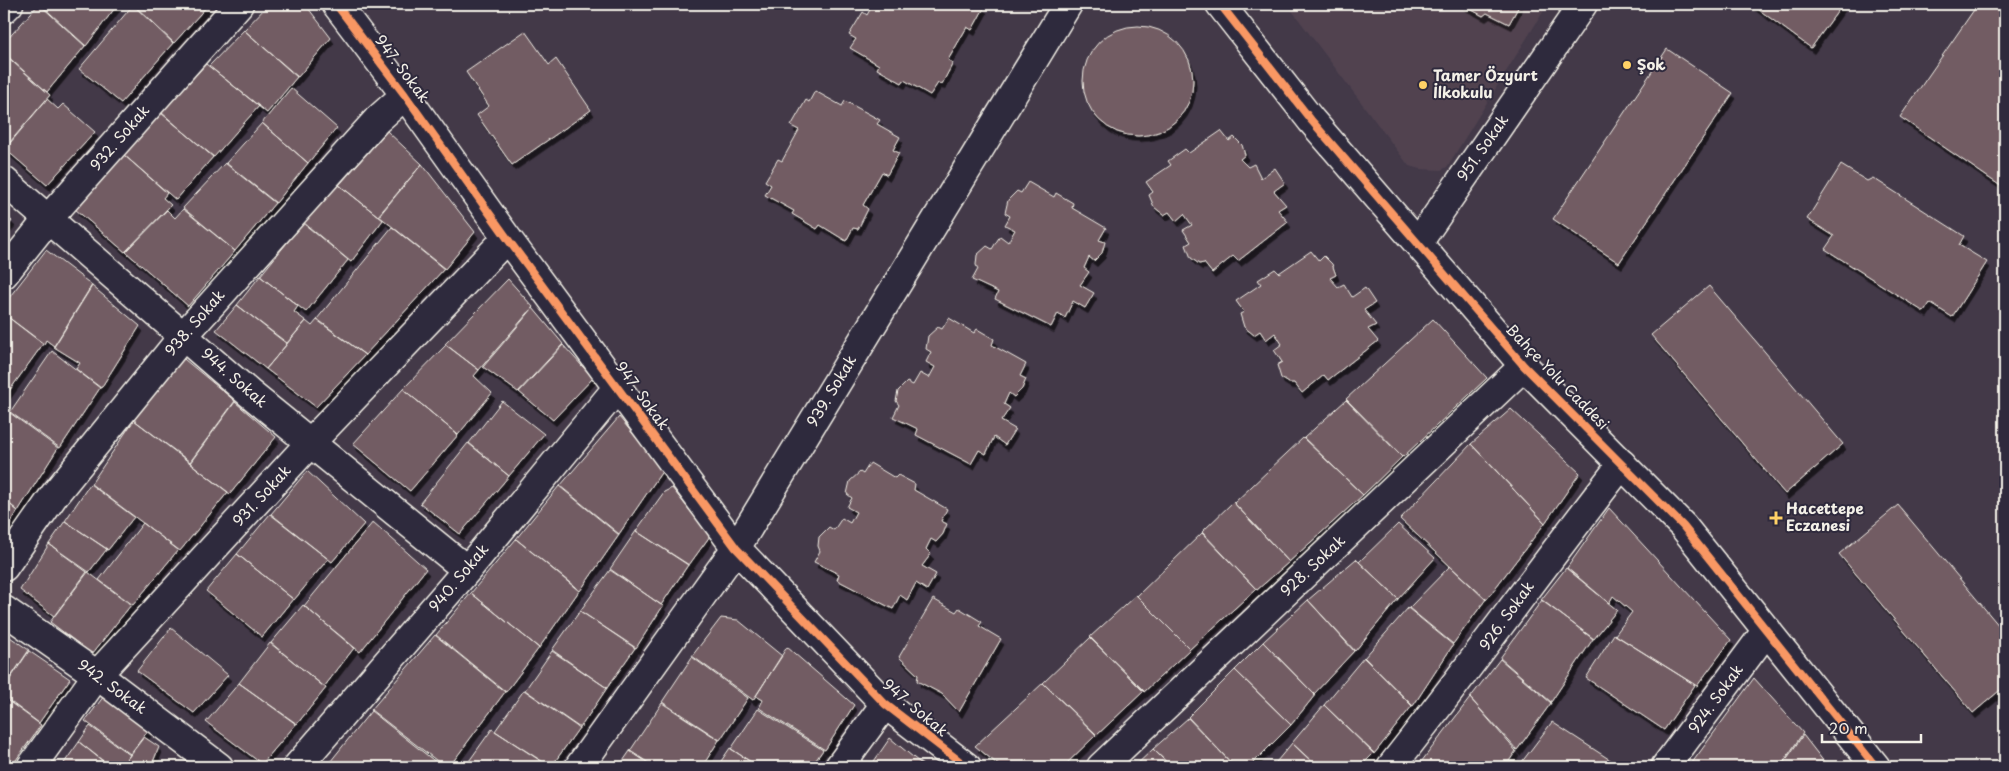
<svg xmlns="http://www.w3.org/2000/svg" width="2009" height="771" viewBox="0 0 2009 771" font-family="'Playpen Sans',sans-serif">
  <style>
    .built { fill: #514350 }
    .building { fill: #725b63; stroke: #f4f1e8; filter: url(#shadow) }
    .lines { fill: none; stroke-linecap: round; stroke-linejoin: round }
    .minor-casing { stroke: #f4f1e8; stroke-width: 31 }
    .tertiary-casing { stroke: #f4f1e8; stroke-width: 31 }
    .minor { stroke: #2f2a3d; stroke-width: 28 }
    .tertiary { stroke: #2f2a3d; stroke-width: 28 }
    .cycleway-casing { stroke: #2f2a3d; stroke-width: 11 }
    .cycleway { stroke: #f99763; stroke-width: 8 }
    .poi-dot { fill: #ffd166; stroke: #2f2a3d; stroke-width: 2 }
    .labels { text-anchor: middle; stroke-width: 4; stroke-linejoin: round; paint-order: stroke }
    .poi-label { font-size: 15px; font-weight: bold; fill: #f4f1e8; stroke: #2f2a3d; text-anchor: start }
    .street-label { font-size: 15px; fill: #f4f1e8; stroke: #2f2a3d }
  </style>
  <defs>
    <filter id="shadow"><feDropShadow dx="3" dy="5.5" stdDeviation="0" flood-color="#0009"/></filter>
  </defs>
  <rect width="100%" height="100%" fill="#433948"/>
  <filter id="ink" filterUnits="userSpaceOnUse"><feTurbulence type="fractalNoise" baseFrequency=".02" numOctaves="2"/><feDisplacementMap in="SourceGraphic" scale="10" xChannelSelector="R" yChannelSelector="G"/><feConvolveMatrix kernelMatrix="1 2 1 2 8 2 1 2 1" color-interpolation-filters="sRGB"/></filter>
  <g filter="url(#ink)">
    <path class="built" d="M1287,4H1548L1447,167L1441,170L1421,169L1409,166Z"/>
    <path class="building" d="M39,4L85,46L47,92L4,53V43Z
      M40,4H118L86,46Z
      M135,4H209L174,43L134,5Z
      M269,4H305L331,38L298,77L244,30Z
      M873,4H979L984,8L972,30L967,27L948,60L953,63L942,84L938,83L930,95L904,80L902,83L877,69L879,65L850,48L856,39L849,35L863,12L867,15Z
      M1461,4H1520L1509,24L1487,13L1483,16Z
      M1751,4H1843L1811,48Z
      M1978,4H2005V189L1900,117Z
      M133,5L173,43L121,103L79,69Z
      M1083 81a55 55 0 1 1 110 0a55 55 0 1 1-110 0Z
      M244,30L297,77L267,113L209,66Z
      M525,31L549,65L556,59L591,110L512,165L477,115L489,106L466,72Z
      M1667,49L1733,93L1619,263L1553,219Z
      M4,54L50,95L4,149Z
      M206,64L259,106L214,157L161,113Z
      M291,88L337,128L308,163L262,123Z
      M815,91L842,106L845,101L880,120L877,124L900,137L893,150L899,153L887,175L882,172L863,205L868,209L858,229L853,228L846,241L820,225L817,229L792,214L794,211L765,195L771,185L765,181L778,159L782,161L799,130L791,126L806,100L809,102Z
      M47,99L58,109L63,104L95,132L47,185L5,149Z
      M162,113L213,157L176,200L124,155Z
      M262,123L308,163L276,203L226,163Z
      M387,131L422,164L378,216L339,185Z
      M1221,131L1229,141L1234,137L1242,145L1245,155L1240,159L1248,167L1254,164L1261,178L1275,168L1285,183L1274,191L1286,205L1278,210L1288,222L1238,261L1233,256L1212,273L1204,263L1199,264L1191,258L1186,245L1191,242L1183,230L1192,225L1184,214L1176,221L1169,212L1164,215L1154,207L1149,195L1153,192L1146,182L1171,165L1168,161L1185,149L1189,153Z
      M124,155L167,193L163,198L171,205L125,252L75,209Z
      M225,163L275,203L235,251L183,208Z
      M422,164L475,232L445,269L379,216Z
      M1841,165L1867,181L1873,178L1964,236L1959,245L1987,262L1952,317L1930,303L1924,312L1825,249L1834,236L1807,219Z
      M1028,182L1054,197L1056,193L1073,203L1072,208L1106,228L1099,240L1105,242L1102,253L1094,261L1089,257L1084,268L1089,272L1080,285L1094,293L1085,308L1073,301L1065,318L1058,313L1051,327L995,299L998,292L972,280L978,269L976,265L977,255L987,246L992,249L1000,236L1008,242L1015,230L1005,225L1010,216L1005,213L1008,200L1017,191L1021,193Z
      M338,184L383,220L351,262L303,222Z
      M183,209L235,251L188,306L126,252L167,210L175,218Z
      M4,214L12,221L4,231Z
      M303,223L348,260L306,312L260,276Z
      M392,227L444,269L365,355L317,319Z
      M46,250L92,285L54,346L46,340L44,344L4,314V304Z
      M1311,251L1319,261L1324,256L1332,264L1336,275L1330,278L1338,287L1344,284L1352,297L1365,288L1375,303L1364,310L1376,325L1368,329L1378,341L1328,380L1324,375L1302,393L1294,383H1289L1281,378L1277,365L1282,362L1274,350L1282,344L1275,333L1266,340L1260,331L1254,335L1244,327L1240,314L1244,312L1236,301L1261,284L1258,280L1275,269L1279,273Z
      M260,276L298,306L294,312L306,321L287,343L237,305Z
      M508,279L533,307L479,370L445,344Z
      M92,286L140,326L101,388L76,369L80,363L54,347Z
      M1709,286L1843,444L1785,494L1651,335Z
      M237,305L287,344L266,369L216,330Z
      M533,308L563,344L518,392L483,367Z
      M4,314L43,344L4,398Z
      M949,318L974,333L977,329L994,339L992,345L1026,364L1020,376L1026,379L1022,389L1014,397L1009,393L1004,404L1010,408L1001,421L1015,429L1005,445L994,437L986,454L979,450L971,464L916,435L918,429L893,417L899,405L896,401L898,391L907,382L913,385L920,373L929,378L935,367L926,362L931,352L926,349L928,336L938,327L942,329Z
      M1433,319L1487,378L1403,457L1346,399Z
      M317,320L365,355L316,407L266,369L306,321L312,326Z
      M446,345L479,370L474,376L492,393L458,435L403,389Z
      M563,345L593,378L553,420L519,392Z
      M52,351L100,388L60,448L10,412Z
      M179,355L235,401L190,462L134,420Z
      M403,389L458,435L410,491L353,444Z
      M1346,400L1402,457L1363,495L1304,438Z
      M502,401L544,434L509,476L469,443Z
      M235,402L276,437L230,494L190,463Z
      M1511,409L1580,473L1545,523L1471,444Z
      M10,413L58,448L18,511L4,499V421Z
      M619,417L663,470L619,534L560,486Z
      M134,420L228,492L180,551L91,484Z
      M1303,438L1363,495L1289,562L1234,503Z
      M468,443L509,476L460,534L420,503Z
      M1471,444L1545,523L1486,600L1400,519Z
      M870,463L895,478L898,475L915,484L914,490L947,509L941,521L947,524L943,534L936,542L931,539L926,549L931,554L922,566L936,574L927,590L916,583L907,600L900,595L893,609L837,580L839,574L814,562L820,551L818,546L819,537L829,527L834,530L842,518L850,523L856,512L847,507L852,498L847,494L850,481L860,472L863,474Z
      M307,471L364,524L332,562L271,514Z
      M90,484L134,517L108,550L65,521Z
      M559,486L619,535L580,591L516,539Z
      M672,488L710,536L689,565L636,531L664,492Z
      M4,500L18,511L4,533Z
      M1233,502L1289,562L1257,590L1202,532Z
      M1898,505L2005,633V686L1973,713L1839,554Z
      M1609,508L1731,640L1697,686L1615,635L1632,612L1613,596L1609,603L1567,568Z
      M270,514L328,559L294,600L237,554Z
      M65,521L107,549L89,572L49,544Z
      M373,522L426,569L360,652L304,606Z
      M143,523L178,550L133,605L99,580Z
      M1398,524L1435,558L1398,599L1359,562Z
      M636,531L688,565L661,605L610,569Z
      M1202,533L1256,589L1190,649L1137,596Z
      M516,539L579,591L539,648L471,593Z
      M49,544L87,572L54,616L20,590Z
      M237,554L293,599L262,637L206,591Z
      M1356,559L1398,599L1355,651L1308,600Z
      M1450,566L1486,599L1453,644L1409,608Z
      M1566,568L1617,610L1594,639L1541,600Z
      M610,570L663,606L636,648L580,611Z
      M88,572L131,605L92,654L50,622Z
      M471,593L539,648L506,692L436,635Z
      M1136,595L1190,649L1144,692L1090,637Z
      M933,599L956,612L959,608L982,622L979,626L1001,639L959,712L942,694L917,681L918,675L899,657Z
      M1308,600L1354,651L1314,694L1263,642Z
      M1542,600L1593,639L1551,702L1500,658Z
      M303,605L354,648L324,687L271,643Z
      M1408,608L1453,645L1413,706L1364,658Z
      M580,611L635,648L607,688L552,650Z
      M721,618L738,620L782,656L753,700L692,656Z
      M171,628L228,675L194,713L137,671Z
      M4,633L29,650L4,687Z
      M1614,634L1695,685L1664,730L1586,678Z
      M435,635L505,692L449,767H445L371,710Z
      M1090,638L1144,691L1097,735L1043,683Z
      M1263,642L1315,695L1291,725L1235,670Z
      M270,643L326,688L297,724L239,683Z
      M787,647L854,705L825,750L759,708L763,700L756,696Z
      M29,651L70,679L39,723L4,697V688Z
      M552,651L607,688L580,728L525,690Z
      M692,657L748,698L720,740L662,702Z
      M1364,657L1412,706L1374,754L1324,705Z
      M1500,659L1551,703L1517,750L1470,698Z
      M1235,670L1291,725L1249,767H1235L1188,717Z
      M1754,678L1803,733L1780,767H1689Z
      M239,683L296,724L262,764L206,722Z
      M1043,683L1096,735L1063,767H1001L975,746Z
      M524,690L579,728L551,767L495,731Z
      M104,696L148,731L130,754L85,721Z
      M4,698L41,725L11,767H4Z
      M1470,698L1516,751L1505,767H1420L1418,766Z
      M662,703L719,740L702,767H655L630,751Z
      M1324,705L1374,753L1360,767H1318L1292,743Z
      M758,709L823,750L811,767H759L731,749Z
      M371,711L442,767H326Z
      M1188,718L1235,767H1172L1153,749Z
      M1552,722L1621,767H1518Z
      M90,726L130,755L120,767H111L79,742Z
      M492,729L550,767H471L467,764Z
      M1803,735L1828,767H1781Z
      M144,737L159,747L151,767H121Z
      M890,738L925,767H870Z
      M79,742L110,767H69L64,763Z
      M1292,743L1317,767H1272Z
      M730,748L758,767H717Z
      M1153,749L1171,767H1134Z
      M630,751L654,767H619Z"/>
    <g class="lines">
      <g class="minor-casing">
        <path id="minor" d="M336,4L405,95L507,238L736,548L885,704L967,767
          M4,9L9,4
          M4,181L249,393L467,570
          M1418,243L1583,4
          M4,274L48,219L239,4
          M4,567L55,494L184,335L377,120L405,95
          M4,610L97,675L219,767
          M31,767L97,675L311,442L507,238
          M297,767L467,570L618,387
          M579,767L736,548L1068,4
          M839,767L885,704
          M1101,767L1524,366
          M1391,767C1470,667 1544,564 1622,464
          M1665,767L1767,630"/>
      </g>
      <g class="tertiary-casing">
        <path id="tertiary" d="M1220,4L1311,120L1524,366L1683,526L1876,767"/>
      </g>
      <use href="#minor" class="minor"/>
      <use href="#tertiary" class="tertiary"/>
      <g class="cycleway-casing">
        <path id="cycleway" d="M336,4L405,95L507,238L736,548L885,704L967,767
          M1220,4L1311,120L1524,366L1683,526L1876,767"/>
      </g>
      <use href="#cycleway" class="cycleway"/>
    </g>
  </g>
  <g class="poi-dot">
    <circle cx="1627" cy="65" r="5"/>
    <circle cx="1423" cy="85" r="5"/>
    <path d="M1773.5 510.5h5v5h5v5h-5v5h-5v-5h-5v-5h5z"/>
  </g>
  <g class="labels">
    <g class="poi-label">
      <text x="1637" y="70">Şok</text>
      <text x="1433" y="81">Tamer Özyurt<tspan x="1433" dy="17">İlkokulu</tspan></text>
      <text x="1786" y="514">Hacettepe<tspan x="1786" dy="17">Eczanesi</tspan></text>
    </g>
    <g class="street-label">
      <text transform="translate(402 69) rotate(53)" y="5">947. Sokak</text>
      <text transform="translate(120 138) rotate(-49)" y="5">932. Sokak</text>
      <text transform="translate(1483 148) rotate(-55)" y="5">951. Sokak</text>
      <text transform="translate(195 323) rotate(-49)" y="5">938. Sokak</text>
      <text transform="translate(1557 377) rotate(46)" y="5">Bahçe Yolu Caddesi</text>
      <text transform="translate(234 378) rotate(41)" y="5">944. Sokak</text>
      <text transform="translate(832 391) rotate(-59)" y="5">939. Sokak</text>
      <text transform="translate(642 396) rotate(54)" y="5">947. Sokak</text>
      <text transform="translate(262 496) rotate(-47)" y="5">931. Sokak</text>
      <text transform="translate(1313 566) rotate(-43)" y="5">928. Sokak</text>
      <text transform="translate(459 578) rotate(-50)" y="5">940. Sokak</text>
      <text transform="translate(1507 616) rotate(-54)" y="5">926. Sokak</text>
      <text transform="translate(112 687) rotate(36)" y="5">942. Sokak</text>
      <text transform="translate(1716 699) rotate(-54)" y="5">924. Sokak</text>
      <text transform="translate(915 708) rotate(40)" y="5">947. Sokak</text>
    </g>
  </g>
  <rect width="2009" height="771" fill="none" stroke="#2f2a3d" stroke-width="20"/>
  <rect x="10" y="10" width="1989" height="751" fill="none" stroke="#f4f1e8" stroke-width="2" filter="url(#ink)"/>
  <path d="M1822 734v8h99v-8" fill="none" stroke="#f4f1e8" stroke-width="2.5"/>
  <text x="1829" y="734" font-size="15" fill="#f4f1e8" stroke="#2f2a3d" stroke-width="4" paint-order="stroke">20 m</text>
</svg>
